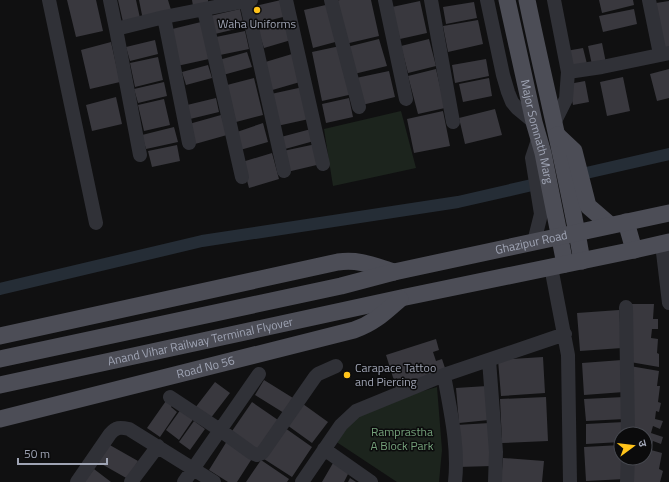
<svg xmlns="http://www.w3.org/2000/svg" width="669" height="482" viewBox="0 0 669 482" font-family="'Titillium Web','Noto Sans Devanagari',sans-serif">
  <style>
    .green { fill: #1c241d }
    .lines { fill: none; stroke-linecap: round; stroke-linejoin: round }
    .canal { stroke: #252d36; stroke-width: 12 }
    .building { fill: #39383e }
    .minor { stroke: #303137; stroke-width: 14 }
    .major { stroke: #4c4d56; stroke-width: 17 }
    .poi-dot { fill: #ffc31a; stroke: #0b0b0c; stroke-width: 1.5 }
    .labels { text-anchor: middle; stroke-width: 3; stroke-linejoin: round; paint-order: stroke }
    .poi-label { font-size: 12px; fill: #9fa4b4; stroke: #0b0b0c }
    .street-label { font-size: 12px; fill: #9fa4b4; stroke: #0b0b0c }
    .park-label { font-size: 12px; fill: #74a17a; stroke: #0b0b0c }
  </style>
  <rect width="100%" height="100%" fill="#101011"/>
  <path class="green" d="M401,111L416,168L333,186L324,129Z
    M437,387L442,450L439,482H397L332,439L350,412Z"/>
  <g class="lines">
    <path class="canal" d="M573,176L669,154
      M0,289L202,241L458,202L545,182"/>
  </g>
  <path class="building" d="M67,0H96L103,31L76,37Z
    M118,0H136L140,18L123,22Z
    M139,0H168L172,13L143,20Z
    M192,0H208V3L193,6Z
    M281,0L287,16L255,24L251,7Z
    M340,0H371L379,36L345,44L335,1Z
    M599,0H633L634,5L602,13Z
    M420,1L427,33L400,39L392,7Z
    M669,1V49H664L656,3Z
    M474,2L477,18L446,24L443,7Z
    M330,4L339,41L313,48L304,10Z
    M240,9L244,27L215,34L210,16Z
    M634,9L637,24L603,32L599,16Z
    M478,20L483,44L448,52L443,26Z
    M201,22L209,59L177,66L168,30Z
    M286,22L291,40L264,48L258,30Z
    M245,31L249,49L220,55L216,37Z
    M379,39L387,66L354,74L347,47Z
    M429,39L436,66L408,73L401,46Z
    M155,40L158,54L130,61L126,47Z
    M111,42L120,82L90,89L81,50Z
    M602,43L606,63L592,65L588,46Z
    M340,46L353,94L322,101L312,52Z
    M583,48L587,64L570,68L566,51Z
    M247,52L252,67L223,75L219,60Z
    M292,54L300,82L269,91L262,63Z
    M158,57L163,80L135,87L130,63Z
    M486,59L489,76L455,83L452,65Z
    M208,65L212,78L186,85L182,72Z
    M436,69L445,108L418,114L408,76Z
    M669,69V98L657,101L650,74Z
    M389,71L395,97L362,105L356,78Z
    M623,77L630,111L607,116L600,82Z
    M254,78L263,115L236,122L227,85Z
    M489,78L492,96L463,102L459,84Z
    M585,81L589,102L573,105L569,84Z
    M164,82L167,96L138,103L134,89Z
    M303,87L309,119L277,126L271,94Z
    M116,97L122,124L92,131L86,105Z
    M216,98L219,112L190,119L187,105Z
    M349,98L353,117L326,123L322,104Z
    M164,99L170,125L144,131L138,105Z
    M495,109L502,135L465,144L459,118Z
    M443,111L450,146L414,153L407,119Z
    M221,115L227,135L195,144L189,124Z
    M263,123L268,142L240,150L234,133Z
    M174,127L178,142L146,149L142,135Z
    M311,129L314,141L285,149L281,137Z
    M316,144L321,164L287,172L283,151Z
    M177,145L180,161L152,167L148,151Z
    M272,153L279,179L249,188L242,162Z
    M630,304H654L653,319H658V329H652L651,338L658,339L657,353L659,354V367L630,362Z
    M619,310L622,348L580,351L577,313Z
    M436,339L439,350L433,352L436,361L442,359L446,371L396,387L386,355Z
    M543,357L545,393L501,396L498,360Z
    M622,360L624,392L584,395L582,363Z
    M630,366L659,371L657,386H660L658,402L661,403L659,412L656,411L655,419L663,421L660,429L653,426L651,433L663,437L661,444L653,441L651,450L662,453L659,469L663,471L660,482H629V458H645V434H629Z
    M264,380L293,398L284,413L255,395Z
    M215,382L230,393L210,419L195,408Z
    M487,386L489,420L459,423L456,388Z
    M546,397L548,441L502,443L500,399Z
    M624,397L625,419L586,421L584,399Z
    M168,398L174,403L171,407L177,412L160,437L147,428Z
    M252,402L278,420L257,452L230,434Z
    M303,404L328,422L312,443L287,425Z
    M181,409L194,418L179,440L166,430Z
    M194,421L205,429L190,450L179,442Z
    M624,422L621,434V442L586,444V424Z
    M490,423L492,466L458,467L456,425Z
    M285,428L312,447L292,477L264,459Z
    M227,441L253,457L237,482H228L209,470Z
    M108,444L138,461L128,479L98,462Z
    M621,445V458L626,479L586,481L584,447Z
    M503,458L544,461L542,482H501Z
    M261,460L289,479L287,482H246Z
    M333,463L349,472L344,482H322Z
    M94,469L111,482H84Z
    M350,478L356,482H348Z"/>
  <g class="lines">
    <path class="minor" d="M49,0L96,223
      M110,0L116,29
      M286,0L323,164
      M331,0L359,107
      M385,0L406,99
      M431,0L453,122
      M487,0L503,75L508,92L512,102L517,108L534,122
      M649,0L660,54
      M246,1L284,171
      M204,10L242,177
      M164,17L189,143
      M568,72L602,67L669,53
      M554,123L566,99L568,72L554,0
      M140,155L116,29L164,17L251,0
      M534,242L541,214L532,158L539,137
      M662,244L669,303
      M551,267L568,355L570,482
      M626,307L628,434
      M489,360L496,452L495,482
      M444,375C450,410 459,446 455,482
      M170,397L220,430L252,453L257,455L262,453L265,449L315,377L318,374L336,366
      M324,449L371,482
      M77,482L110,434C116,427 120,427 129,429L214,482
      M131,482L158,446
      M184,482L259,374
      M302,482L341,425L356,411L444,375L565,334
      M627,482L628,458"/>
    <g class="major">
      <path id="s1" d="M507,0L534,122L543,153L565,264"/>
      <path d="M527,0C545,87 567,173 582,261"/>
      <path d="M557,135L574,151L588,206L610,225"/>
      <path d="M626,222L634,250"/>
      <path d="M0,336L338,262C360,259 374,266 394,272"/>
      <path id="s2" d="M0,359L341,286L394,272L669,213"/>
      <path id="s3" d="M0,385L401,298L634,250L669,242"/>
      <path id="s4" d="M0,419L354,330C374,323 384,313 400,299"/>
    </g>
  </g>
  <g class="poi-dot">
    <circle cx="257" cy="10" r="4"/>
    <circle cx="347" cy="375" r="4"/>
  </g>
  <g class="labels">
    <g class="poi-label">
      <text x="257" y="28">Waha Uniforms</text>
      <text x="355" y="372" text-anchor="start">Carapace Tattoo<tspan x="355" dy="14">and Piercing</tspan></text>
    </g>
    <g class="street-label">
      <text dy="4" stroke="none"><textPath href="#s1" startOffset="135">Major Somnath Marg</textPath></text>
      <text dy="4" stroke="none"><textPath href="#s2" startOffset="544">Ghazipur Road</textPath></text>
      <text dy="4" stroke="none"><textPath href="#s3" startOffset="205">Anand Vihar Railway Terminal Flyover</textPath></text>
      <text dy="4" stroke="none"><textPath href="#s4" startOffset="212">Road No 56</textPath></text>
    </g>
    <g class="park-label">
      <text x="402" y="436">Ramprastha<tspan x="402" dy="14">A Block Park</tspan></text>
    </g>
  </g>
  <g transform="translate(633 446) rotate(75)"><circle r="19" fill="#0b0b0c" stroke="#46484f"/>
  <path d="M0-3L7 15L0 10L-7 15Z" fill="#ffc31a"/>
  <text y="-6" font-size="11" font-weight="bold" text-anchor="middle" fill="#9fa4b4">उ</text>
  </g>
  <path d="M18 458v6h89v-6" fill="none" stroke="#9fa4b4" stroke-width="2"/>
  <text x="24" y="458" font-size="12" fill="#9fa4b4" stroke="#0b0b0c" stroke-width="3" paint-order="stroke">50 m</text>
</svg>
